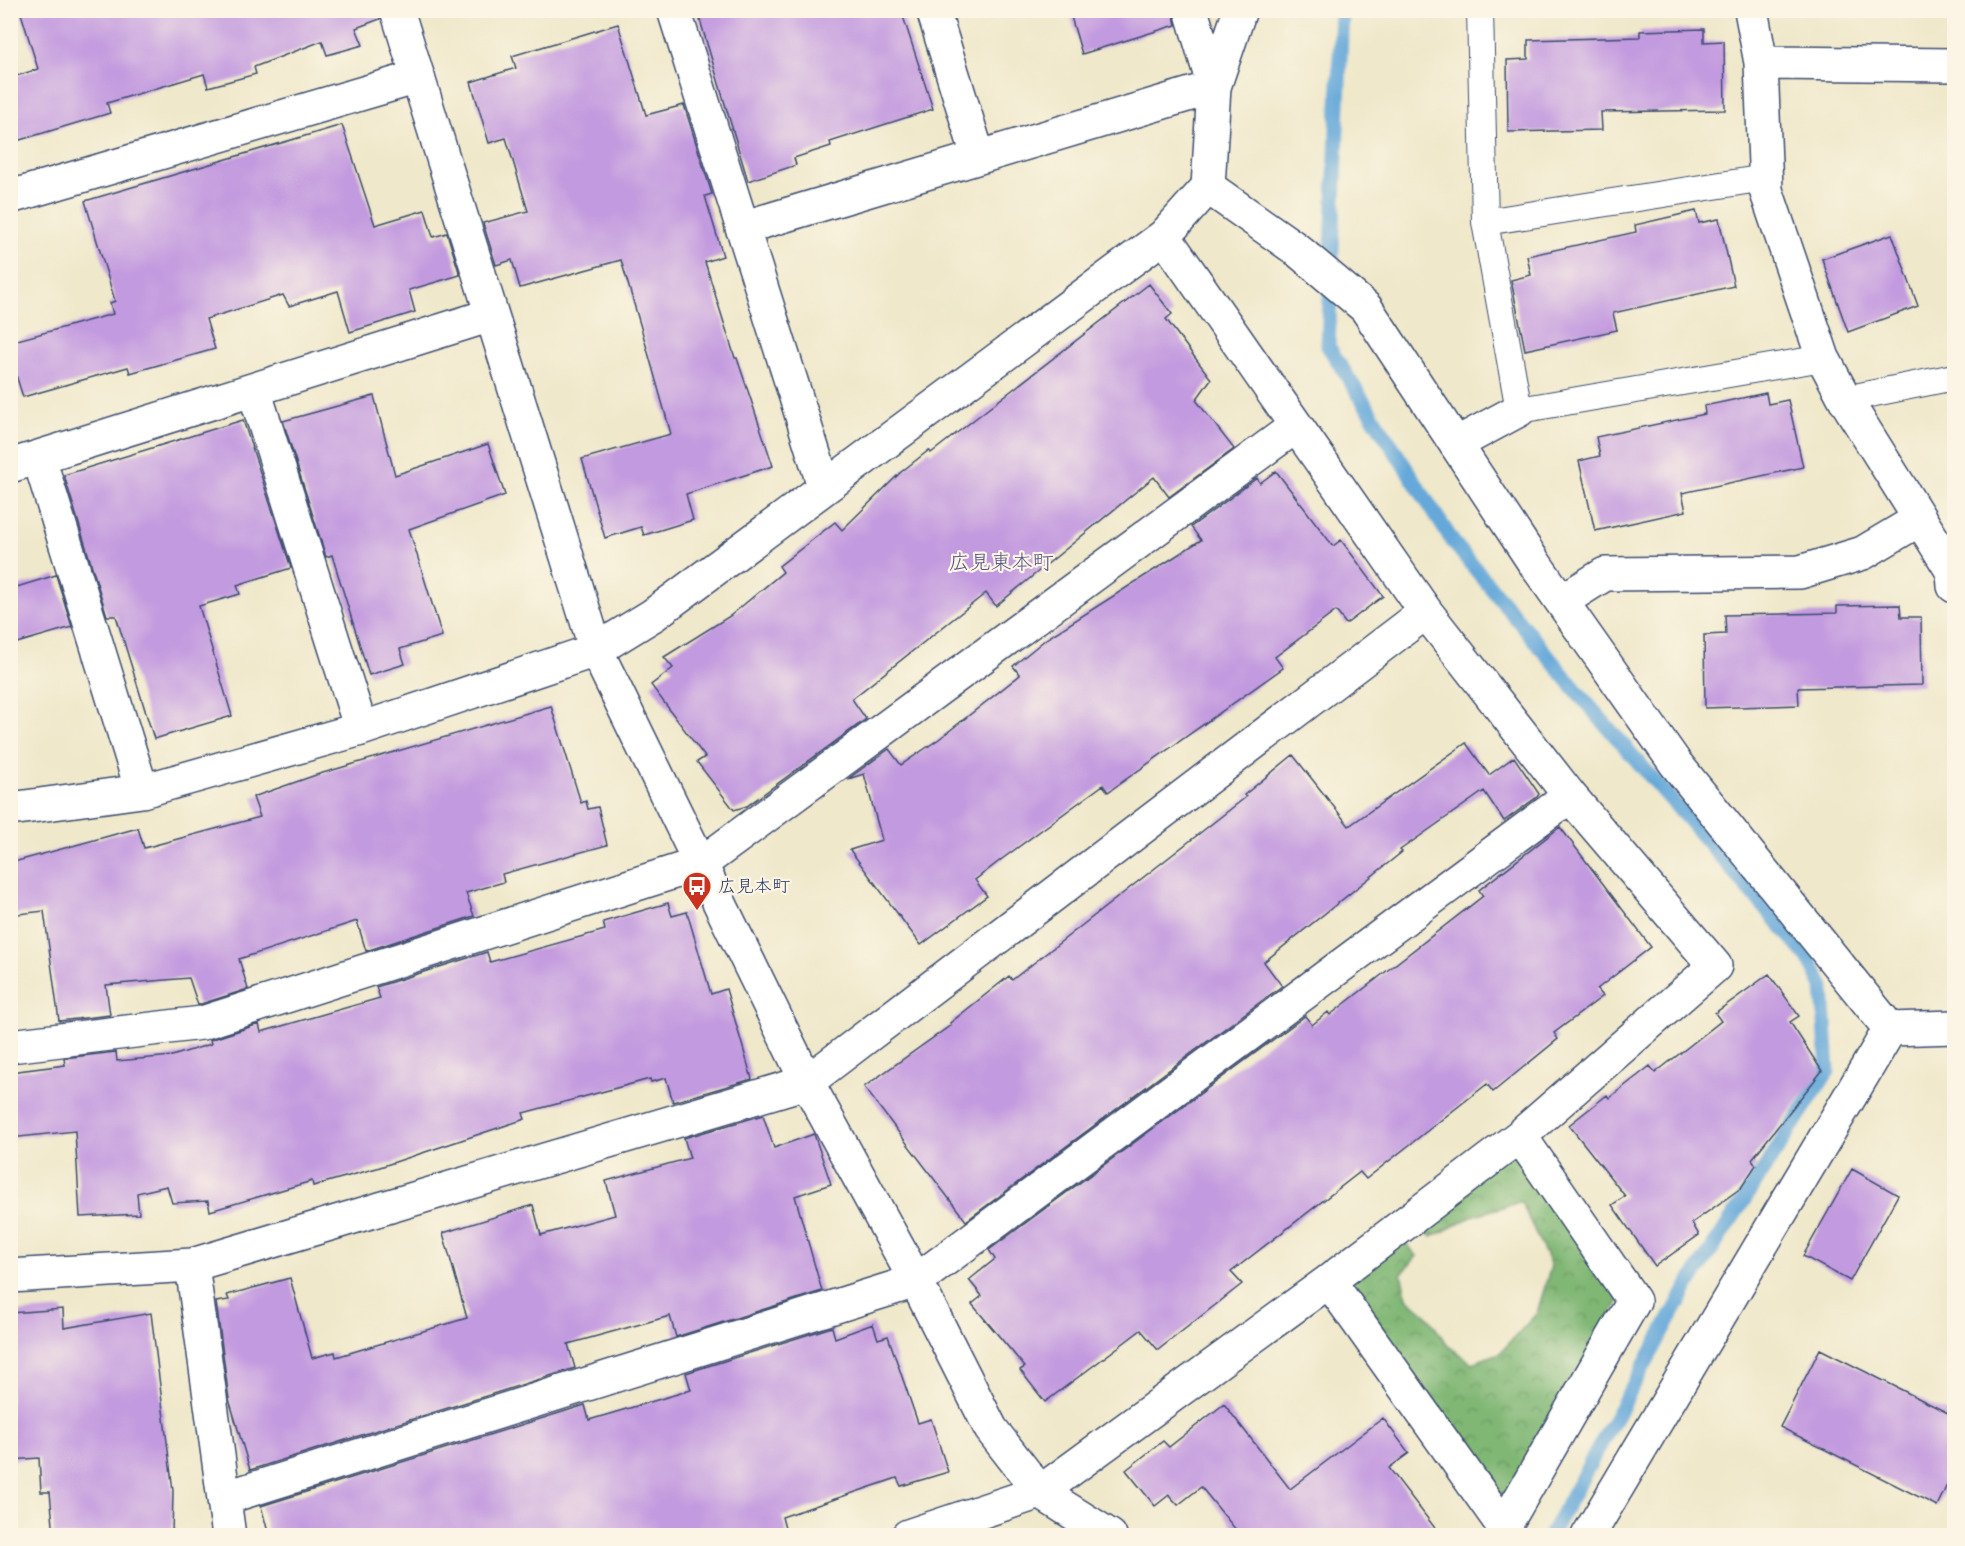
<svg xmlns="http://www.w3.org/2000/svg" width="1965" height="1546" viewBox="0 0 1965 1546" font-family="'Comic Neue','Klee One',sans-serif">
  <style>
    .forest { fill: url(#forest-crowns); stroke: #4e7369; stroke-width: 1.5 }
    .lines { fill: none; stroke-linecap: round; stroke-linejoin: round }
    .stream { stroke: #65a8d9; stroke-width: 15 }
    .building { fill: #c29adf }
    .service-casing { stroke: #3b4b6e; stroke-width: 28 }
    .minor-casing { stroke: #3b4b6e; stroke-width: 36 }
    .tertiary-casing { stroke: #3b4b6e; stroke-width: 36 }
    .service { stroke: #fff; stroke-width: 26 }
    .minor { stroke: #fff; stroke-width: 33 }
    .tertiary { stroke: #fff; stroke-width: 33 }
    .labels { text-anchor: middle; stroke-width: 4.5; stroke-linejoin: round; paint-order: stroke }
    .poi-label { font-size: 18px; fill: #1b2f5e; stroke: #fcf5e5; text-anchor: start }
    .quarter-label { font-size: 21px; fill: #55548b; stroke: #fcf5e5 }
  </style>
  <defs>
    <pattern id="forest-crowns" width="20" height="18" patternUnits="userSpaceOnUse" patternTransform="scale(1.5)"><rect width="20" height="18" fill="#80b774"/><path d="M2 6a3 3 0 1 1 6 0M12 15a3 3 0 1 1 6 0" fill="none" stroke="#689562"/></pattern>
  </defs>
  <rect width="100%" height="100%" fill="#fcf5e5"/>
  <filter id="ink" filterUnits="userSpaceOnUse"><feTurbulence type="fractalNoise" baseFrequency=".0167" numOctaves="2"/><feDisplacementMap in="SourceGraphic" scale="12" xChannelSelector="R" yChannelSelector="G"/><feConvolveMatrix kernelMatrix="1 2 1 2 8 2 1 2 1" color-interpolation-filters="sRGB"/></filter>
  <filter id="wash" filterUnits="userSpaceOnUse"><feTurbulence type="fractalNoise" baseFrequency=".008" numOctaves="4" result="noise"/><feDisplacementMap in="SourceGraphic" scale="24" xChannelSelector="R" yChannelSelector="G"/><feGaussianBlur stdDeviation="1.35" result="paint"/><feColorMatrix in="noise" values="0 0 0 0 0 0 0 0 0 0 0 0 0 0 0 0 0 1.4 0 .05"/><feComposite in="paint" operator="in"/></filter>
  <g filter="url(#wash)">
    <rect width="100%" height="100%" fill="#efe8ca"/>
    <path class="forest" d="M1518,1144L1619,1300L1508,1503L1342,1282L1399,1235L1417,1256L1401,1275L1407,1298L1427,1315L1447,1345L1472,1363L1500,1353L1537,1313L1551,1266L1521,1202L1475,1215L1432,1237L1418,1226Z"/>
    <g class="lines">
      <path class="stream" d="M1342,10L1328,346L1453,542L1585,701L1808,957L1823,987L1828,1071L1689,1284L1550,1536"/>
    </g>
    <g id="blocks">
      <path class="building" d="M20,10H379L380,19L356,28L363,45L327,55L322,41L254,67L256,74L208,87L204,74L107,103L110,113L10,143V78L38,69Z
        M697,10H901L933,109L830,142L831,146L794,158L796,165L748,181Z
        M1069,10H1173L1176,25L1082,54Z
        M618,24L646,115L684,105L712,194L705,196L723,256L705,262L735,358H737L773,466L686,494L693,520L644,535L641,527L605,538L582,459L671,434L642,331L621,260L520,288L512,260L496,265L483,223L528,211L506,138L489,143L471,82L516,68L512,56Z
        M1704,29V42L1724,41L1725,110L1601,112L1602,130L1508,132L1507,60L1528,59V40L1640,37V31Z
        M342,125L375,225L425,210L433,237L447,233L460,275L409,290L415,312L350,332L338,291L289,306L283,295L206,319L215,349L130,373L128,367L23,397L10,356V342L113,314L110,303L115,301L85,201Z
        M1696,211L1699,223L1719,219L1734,286L1613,313L1617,330L1525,350L1511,280L1531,275L1527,256L1636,232L1635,225Z
        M1892,234L1918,306L1848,332L1822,259Z
        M1149,284L1172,314L1166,319L1211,379L1196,400L1234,449L1169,497L1154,477L996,606L986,593L852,699L866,719L747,806L734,810L697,762L705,757L651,685L673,668L664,657L730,616L783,572L779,566L835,522L842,530L901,472L929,450L931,453Z
        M1766,393L1768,404L1788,400L1803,467L1682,493L1686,511L1595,531L1579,461L1600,456L1596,437L1705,414L1704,406Z
        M374,396L395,475L488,444L505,495L409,529L442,636L400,649L405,664L369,675L332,555L326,557L283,421Z
        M243,420L291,568L237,585L240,594L199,606L232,716L154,739L116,616H107L64,475Z
        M1276,471L1333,546L1341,540L1383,596L1346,624L1336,611L1275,657L1283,668L1108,792L1103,785L1002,859L975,880L987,896L921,945L850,850L882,840L864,774L848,779L889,749L901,765L939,739L1020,675L1013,666L1046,639L1201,540L1191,527L1257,478L1260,483Z
        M56,575L72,627L10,645V589Z
        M1900,605L1901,617H1921L1922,685L1798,688L1799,705L1705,708L1704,635L1726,634L1725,615L1837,613V606Z
        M551,706L581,803L586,801L588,809L598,807L607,845L502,874L504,882L466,893L474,916L366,951L357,921L239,959L248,989L198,1005L189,978L106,985L110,1015L59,1021L44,911L10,915V863L138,828L144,848L260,817L253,797L316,775Z
        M1466,743L1489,775L1514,757L1539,794L1537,797L1504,821L1484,791L1400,850L1402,852L1264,962L1282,986L966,1221L864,1087L951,1025L950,1023L1009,976L1012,980L1246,797L1244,795L1293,755L1349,826Z
        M1560,827L1651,947L1597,989L1603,996L1554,1033L1558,1039L1493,1092L1487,1084L1366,1179L1360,1172L1231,1272L1242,1284L1158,1350L1141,1330L1045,1402L1020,1370L1025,1367L972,1304L982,1296L969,1280L995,1259L989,1250L1305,1016L1312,1025L1328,1012L1330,1015L1483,896L1479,890Z
        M668,903L672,916L687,912L711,994L726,989L752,1079L673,1102L666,1078L651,1082L650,1079L523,1113L525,1119L377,1168L313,1186L312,1181L210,1211L208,1201L172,1203L167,1186L137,1193L139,1214L80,1217L75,1131L10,1138V1072L65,1065L64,1058L116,1052L117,1061L172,1056L211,1044L210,1040L259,1024L261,1032L380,998L376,987L487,952L490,962L605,930L603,922Z
        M1769,974L1799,1016L1790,1022L1822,1071L1752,1159L1756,1165L1741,1188L1692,1223L1699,1235L1655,1266L1612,1205L1625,1196L1569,1125L1607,1095L1609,1098L1650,1066L1655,1073L1721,1021L1715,1013Z
        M763,1115L774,1148L814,1134L831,1184L795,1196L822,1291L676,1337L670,1316L568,1344L575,1368L250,1470L229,1399L216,1302L229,1300L227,1295L290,1278L312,1358L335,1352L336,1357L467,1318L443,1233L533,1205L541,1235L615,1215L606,1181L690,1158L684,1138Z
        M1852,1169L1898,1195L1850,1281L1803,1256Z
        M63,1309L64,1328L151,1313L173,1491L172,1536H54L50,1492H41L39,1458L10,1460V1313Z
        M873,1324L878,1339L888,1336L918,1423L931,1419L948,1472L901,1486L897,1478L782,1517L787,1536H269L261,1506L585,1405L589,1420L691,1390L686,1373L832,1327L835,1338Z
        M1820,1349L1954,1416V1470L1937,1506L1780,1427Z
        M1224,1404L1290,1489L1383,1418L1409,1453L1389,1468L1441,1536H1241L1201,1487L1178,1505L1169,1495L1155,1506L1126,1470L1163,1441L1169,1447Z"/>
    </g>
  </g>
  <g filter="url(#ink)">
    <use href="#blocks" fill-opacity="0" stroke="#3b4b6e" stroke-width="1.5"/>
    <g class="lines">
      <g class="service-casing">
        <path id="service" d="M1480,10L1485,222L1519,410L1823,358
          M1485,222L1765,178
          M1845,399L1954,377"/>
      </g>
      <g class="minor-casing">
        <path id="minor" d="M674,10L824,486
          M933,10L978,156
          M1751,10L1761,63L1766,190L1823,358L1845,399L1953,572L1954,586
          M1761,63L1954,65
          M10,197L418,77
          M742,228L1214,87L1191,10
          M254,390L361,729
          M1456,444L1519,410
          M39,458L142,791
          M10,466L491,315
          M1562,601L1605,574L1800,572L1863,553L1920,519
          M10,809L142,791L361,729L596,650L653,615L1164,236L1208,187
          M1890,1029L1954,1027
          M10,1046L202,1023L702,863L1296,426
          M192,1265L229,1536
          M10,1276L192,1265L807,1082L1426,612
          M1329,1281L1504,1527L1634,1301L1520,1136
          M224,1498L916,1281L1570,796
          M908,1536L1040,1492L1329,1281L1520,1136L1715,966L1570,796L1426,612L1164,236"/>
      </g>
      <g class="tertiary-casing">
        <path id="tertiary" d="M397,10L596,650L807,1082L916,1281L991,1429L1040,1492L1110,1536
          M1240,10L1214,87L1208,187L1296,249L1366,308L1533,561L1676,764L1890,1029L1588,1536"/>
      </g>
      <use href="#service" class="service"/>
      <use href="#minor" class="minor"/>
      <use href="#tertiary" class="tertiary"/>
    </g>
  </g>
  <defs>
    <g id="bus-pin" transform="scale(1.5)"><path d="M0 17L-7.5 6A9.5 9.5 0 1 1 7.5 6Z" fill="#c8321e" stroke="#fcf5e5"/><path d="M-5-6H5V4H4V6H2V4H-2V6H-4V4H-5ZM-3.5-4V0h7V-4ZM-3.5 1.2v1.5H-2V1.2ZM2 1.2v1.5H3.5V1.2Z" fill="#fff"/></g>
  </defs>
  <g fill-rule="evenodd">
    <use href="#bus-pin" x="697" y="886"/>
  </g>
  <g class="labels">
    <g class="poi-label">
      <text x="718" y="892">広見本町</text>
    </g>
    <g class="quarter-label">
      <text x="1001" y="569">広見東本町</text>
    </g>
  </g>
  <rect width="1965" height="1546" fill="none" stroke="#fcf5e5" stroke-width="36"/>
</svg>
